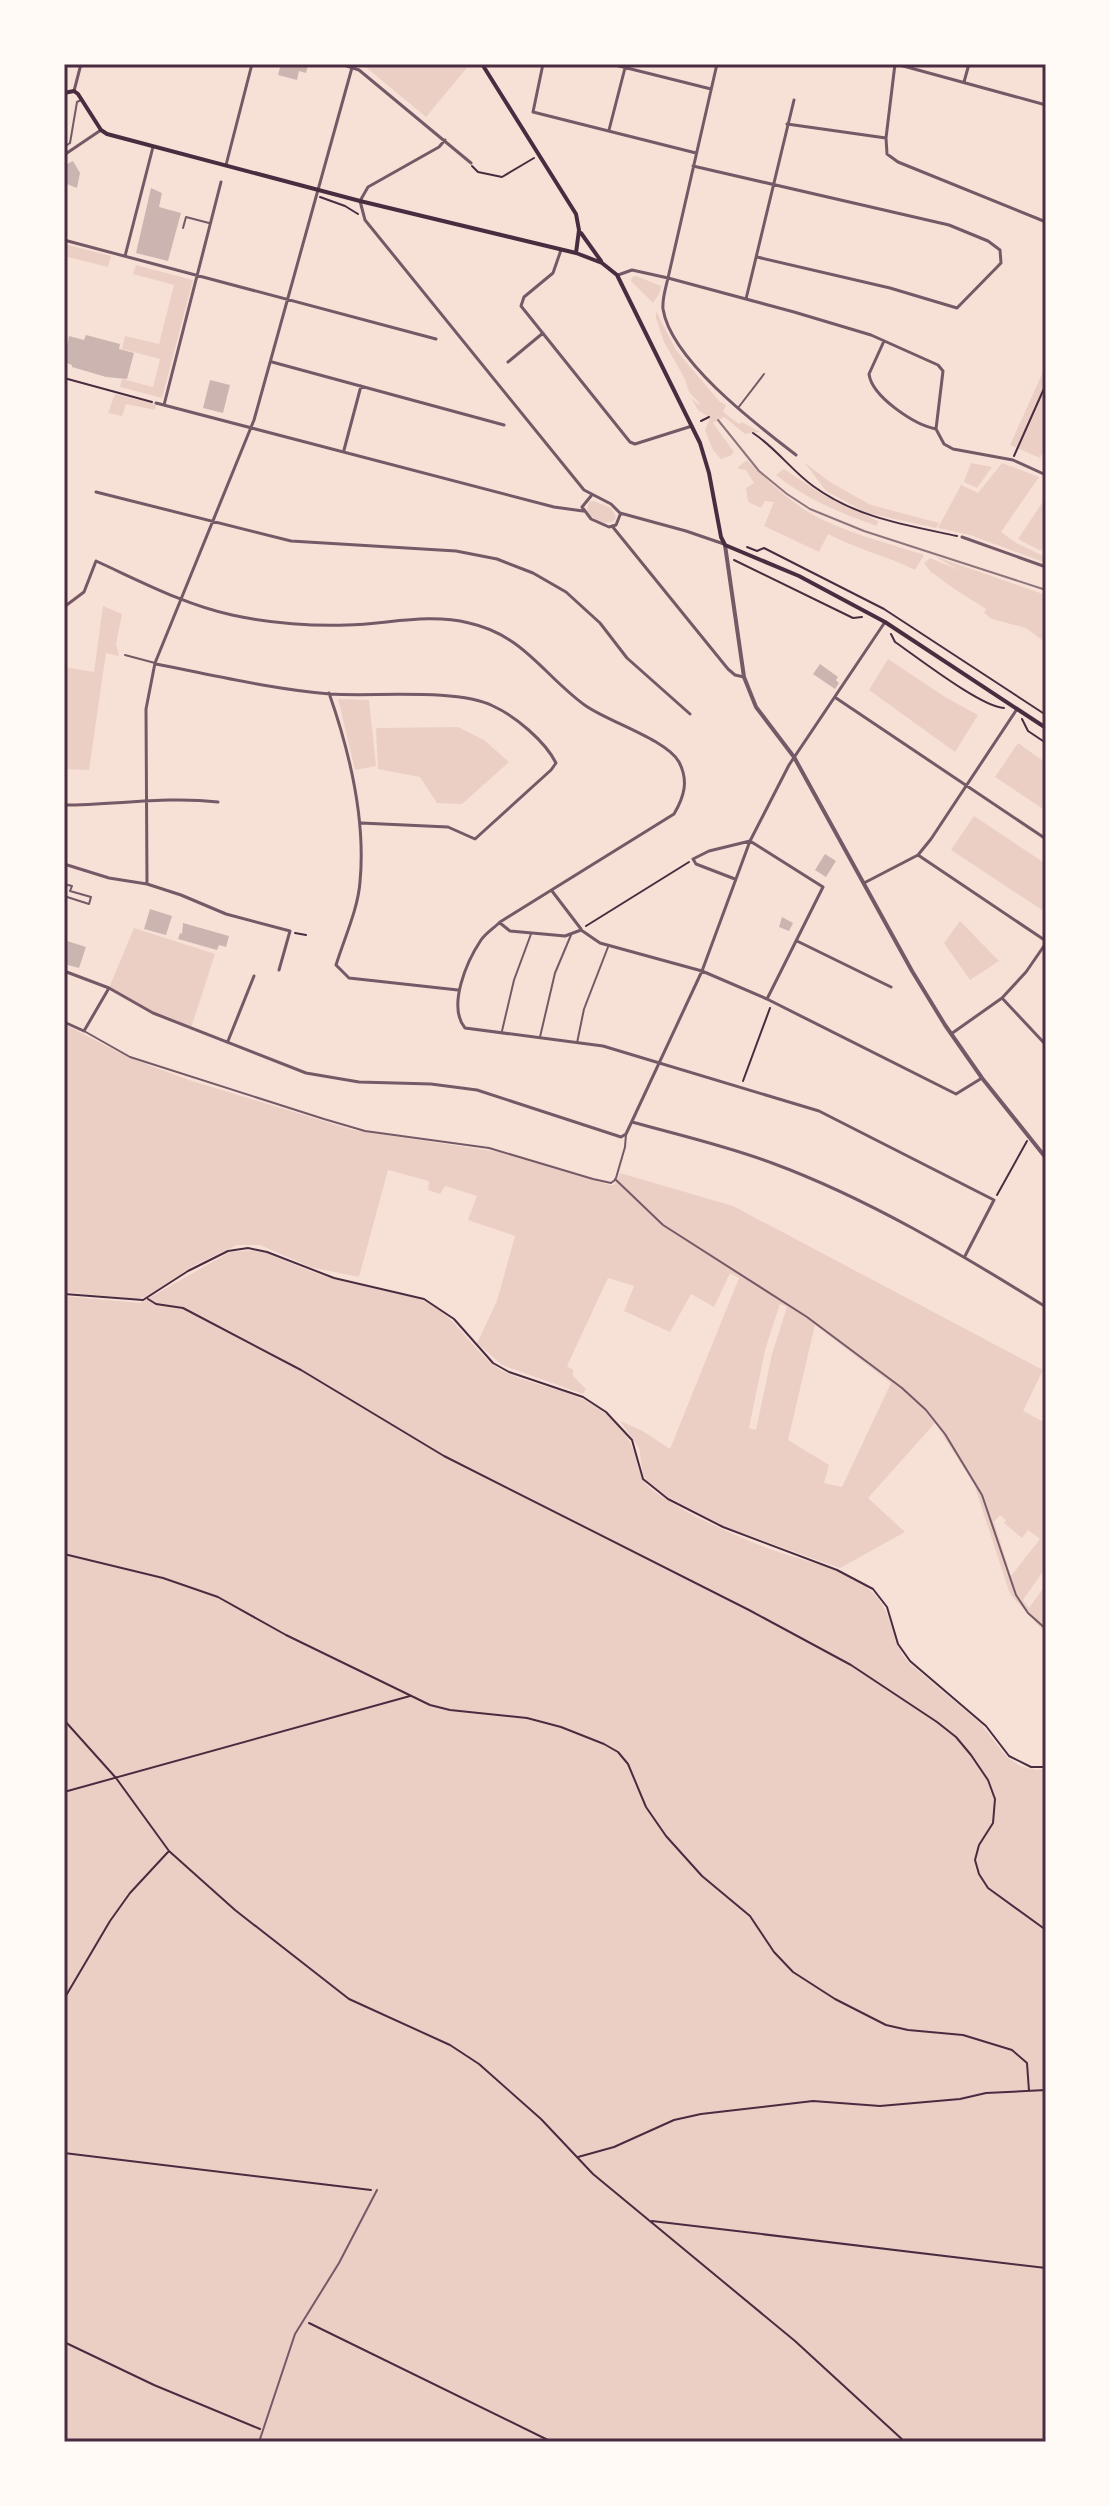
<svg xmlns="http://www.w3.org/2000/svg" width="1110" height="2506" viewBox="0 0 1110 2506" font-family="Manrope,sans-serif">
  <style>
    .green { fill: #ebcfc5; fill-rule: evenodd }
    .building { fill: #ccb4b1 }
    .lines { fill: none; stroke-linecap: round; stroke-linejoin: round }
    .path { stroke: #4a2c40; stroke-width: 2 }
    .service { stroke: #755966; stroke-width: 2 }
    .pedestrian { stroke: #755966; stroke-width: 2 }
    .minor { stroke: #755966; stroke-width: 3 }
    .tertiary { stroke: #755966; stroke-width: 4 }
    .secondary { stroke: #4a2c40; stroke-width: 4 }
    .tram { stroke: #8f747c; stroke-width: 2 }
    .neatline { fill: none; stroke: #4a2c40; stroke-width: 3 }
  </style>
  <rect width="100%" height="100%" fill="#f7e1d7"/>
  <path class="green" d="M362,64H470L426,117Z
    M64,244L111,256L108,267L64,256Z
    M136,265L193,280L162,398L120,387L122,379L153,387L160,359L122,349L125,336L159,344L174,285L133,274Z
    M636,276L661,286L660,292L653,303L631,281L632,277Z
    M656,311L676,350L719,401L726,405L723,412L739,424L742,422L760,432L745,434L724,417L713,423L734,452L730,456L721,459L713,450L705,430L710,418L698,410L691,398L699,405L700,404L689,392L685,379L664,342L656,318Z
    M1046,365V447L1040,458L1010,445Z
    M115,394L156,404L155,410L126,404L122,416L108,413Z
    M747,460C765,479 784,496 805,510C841,532 885,542 924,555L915,570C887,556 856,549 828,534L819,552L764,526L774,502L765,501L761,508L748,502L746,488L754,483L746,470L739,469L738,467Z
    M804,462L830,482L871,505L939,523L936,528L867,513L826,491Z
    M971,463L992,467L977,488L964,482Z
    M1002,463L1039,477L1001,532L1016,543L1046,557V563L970,535L938,528L961,485L978,493Z
    M784,469L823,495L878,521L877,526C840,513 806,499 776,475Z
    M1046,497V537L1041,551L1018,539Z
    M594,501L611,508L616,517L614,521C603,526 594,519 586,512L589,502Z
    M934,556L1046,595V643L1026,628L992,619L984,613L986,609L956,590L931,572L924,563L930,558L959,570Z
    M103,606L122,614L116,644L119,656L106,653L89,770L64,769V667L94,672Z
    M888,659L945,697L978,715L955,752L869,690Z
    M338,699L369,700L376,766L355,770Z
    M458,727L484,740L509,762L462,804L437,803L420,777L378,769L376,728Z
    M1018,743L1046,763V811L995,777Z
    M974,816L1046,864V905L1042,910L951,850Z
    M960,921L999,961L970,980L944,943Z
    M134,928L215,954L191,1028L153,1013L109,988Z
    M64,1024L130,1058L189,1080L353,1130L499,1152L610,1185H614L620,1173L733,1206L1043,1370L1023,1411L1046,1423V1567L1023,1600L1029,1608L1046,1584V1634L1010,1594L974,1484L935,1423L868,1498L905,1532L840,1568L725,1527L668,1497L648,1483L643,1475L639,1448L620,1421L641,1430L670,1449L739,1278L730,1273L714,1307L691,1294L670,1332L624,1311L634,1286L608,1278L567,1366L573,1370V1376L586,1389L583,1394L502,1365L477,1343L497,1301L515,1236L468,1220L477,1196L445,1186L440,1194L428,1190L429,1181L388,1170L359,1277L310,1267L260,1245H237L191,1267L149,1296L136,1299L64,1292ZM780,1304L787,1307L772,1354L756,1430L749,1428L765,1350ZM815,1325L891,1383L842,1487L824,1483L829,1465L788,1440ZM1000,1515L1006,1520L1004,1523L1022,1538L1028,1530L1040,1539L1011,1576L994,1522Z
    M258,1250C283,1259 306,1271 332,1278C365,1287 407,1288 436,1308C464,1326 477,1359 507,1373C537,1387 571,1389 598,1408C613,1418 626,1432 633,1449C641,1471 636,1479 658,1494C692,1517 729,1533 767,1548C799,1560 856,1570 877,1597C893,1616 892,1643 908,1662L981,1724L1007,1757L1020,1766L1037,1770L1046,1768V2442H64V1296L140,1303L230,1252Z"/>
  <path class="building" d="M281,64H306L308,65L306,73L299,71L297,80L278,75Z
    M73,161L80,173L77,188L64,183L65,165Z
    M151,188L162,193L159,207L181,213L168,261L136,253Z
    M86,335L120,344L119,349L134,353L127,379L106,377L72,367V365L64,362L69,336L84,340Z
    M210,380L230,385L223,413L203,408Z
    M820,664L838,677L836,680L839,683L835,689L813,674Z
    M825,854L836,861L826,877L815,870Z
    M150,909L172,916L166,935L144,929Z
    M782,917L793,923L789,931L779,927Z
    M183,923L229,936L226,947L219,945L217,950L178,939L180,933L182,934Z
    M64,940L86,947L79,968L64,964Z"/>
  <g class="lines">
    <path class="path" d="M472,166L478,172L502,177L534,158
      M320,197L345,206L358,214
      M64,378L152,402
      M701,421L709,417
      M753,433C776,448 791,470 813,486C857,518 906,525 957,536
      M1014,456L1046,384
      M747,547L757,551L764,548L884,609L1046,715
      M734,560L853,618L862,617
      M891,634L895,642C917,657 981,707 1004,708
      M1022,719L1028,731L1046,743
      M586,926L689,862
      M295,933L306,935
      M743,1081L770,1008
      M997,1195L1027,1141
      M64,1294L143,1300L188,1271L228,1251L248,1248L267,1252L334,1278L424,1299L454,1319L493,1363L509,1372L583,1397L606,1412L632,1440L643,1479L668,1499L723,1527L837,1570L873,1589L887,1607L898,1644L910,1661L986,1726L1009,1756L1031,1767H1046
      M148,1299L156,1304L183,1308L301,1370L444,1456L749,1610L851,1665L937,1722L956,1737L971,1755L988,1780L995,1799L993,1823L979,1845L975,1860L979,1874L988,1888L1046,1930
      M64,1554L163,1578L218,1597L286,1635L430,1705L450,1710L527,1718L561,1727L604,1744L618,1752L628,1764L646,1807L666,1836L702,1876L750,1916L774,1952L793,1972L835,1999L886,2025L908,2030L963,2035L1012,2050L1027,2063L1029,2091
      M64,1720L116,1778L169,1851L235,1910L349,1999L450,2045L479,2064L541,2119L593,2174L795,2341L905,2442
      M64,1792L410,1696
      M64,1999L110,1921L130,1893L168,1852
      M64,2153L371,2190
      M578,2157L614,2147L674,2120L701,2114L813,2101L880,2106L960,2099L986,2093L1046,2090
      M652,2221L1046,2268
      M309,2323L552,2442
      M64,2342L154,2385L260,2429"/>
    <path class="service" d="M125,655L155,663
      M84,1031L130,1057L324,1119L365,1131L489,1148L593,1179L611,1183L615,1180
      M502,1031L514,980L531,934
      M540,1037L555,973L571,935
      M577,1043L584,1009L608,947
      M616,1178L625,1147L626,1134
      M615,1179L663,1225L807,1317L902,1388L926,1410L945,1434L982,1495L1016,1595L1028,1613L1046,1629
      M259,2442L295,2334L339,2263L377,2190"/>
    <path class="pedestrian" d="M64,147L70,143L77,102L81,100
      M183,228L186,217L209,223
      M738,408L764,374
      M64,884L72,886L70,891L91,897L89,904L64,896"/>
    <path class="minor" d="M341,64L359,70L471,163
      M543,64L533,112L696,153
      M611,64L711,89
      M717,64L668,278C666,287 662,299 663,309C671,360 757,425 796,455
      M895,64L886,138L887,154L898,162L1046,222
      M896,64L1046,105
      M964,82L969,64
      M74,91L81,64
      M787,124L886,138
      M609,130L626,64
      M445,140L439,147L368,187L360,201L365,220L584,490L611,504L620,513L686,531L724,544
      M64,155L101,130
      M226,165L252,64
      M693,166L949,225L988,241L1000,250L1001,263L957,308L890,288L757,257
      M64,240L436,339
      M561,250L553,273L524,297L521,306L630,442L635,444L692,426
      M125,256L153,147
      M618,275L632,270L668,278L794,312L871,335L938,365L943,371L936,429L944,444L953,449L1013,460L1046,475
      M746,299L794,100
      M884,341L869,374C872,397 915,425 936,429
      M272,362L504,425
      M508,362L543,333
      M156,403L554,507L583,511
      M164,405L221,182
      M344,450L361,386
      M96,492L291,541L456,551L497,559L533,573L566,592L600,623L627,658L690,714
      M591,496L582,507L591,519L609,527L616,525L620,515
      M612,526L728,669L735,675L744,677
      M962,537L1046,567
      M64,607L84,592L96,561C140,581 185,605 232,615C269,623 309,626 347,625C388,624 428,613 469,623C524,635 544,676 586,706C609,722 667,740 679,762C689,781 684,797 674,814L500,922C494,928 486,933 481,940C467,961 447,1006 465,1028L603,1046L819,1111L994,1200L965,1256
      M156,664C213,675 271,689 330,694C373,697 456,688 493,706C515,716 545,741 556,763L551,770L475,839L448,827L361,823
      M329,693C350,753 366,819 360,882C358,909 344,939 336,965L349,978L458,990
      M836,698L1046,839
      M64,805C116,805 166,796 218,802
      M918,855L1046,941
      M64,864L109,878L147,884L181,895L226,914L290,931L279,970
      M735,879L696,864L693,859L709,851L750,841L823,887L767,999
      M864,883L918,855L931,839L1017,709
      M147,884L146,709L155,663L254,420L353,64
      M552,891L581,929
      M500,923L510,931L565,936L581,930L600,943L702,971L767,999L956,1094L982,1078
      M797,941L891,987
      M64,971L109,988L153,1013L306,1073L359,1082L431,1084L477,1090L621,1137L626,1134L702,971L750,841L789,765L885,622
      M1002,998L1046,1045
      M64,1022L84,1031L109,988
      M951,1034L1002,998L1026,972L1046,943
      M228,1041L254,976
      M632,1122C679,1135 727,1146 772,1163C867,1198 961,1254 1046,1307"/>
    <path class="tertiary" d="M725,545L744,677L756,707L794,757L912,971L945,1025L982,1078L1046,1158"/>
    <path class="secondary" d="M482,64L576,214L579,230L576,253
      M64,93L74,91L78,94L101,130L107,134L360,201L576,253L602,263L617,275L700,443L709,473L721,537L725,545L799,576L885,622L1046,728
      M581,233L601,261"/>
    <path class="tram" d="M718,420L759,471L787,494L810,509L864,531L1046,590"/>
  </g>
  <rect width="1110" height="2506" fill="none" stroke="#fffaf5" stroke-width="132"/>
  <rect x="66" y="66" width="978" height="2374" class="neatline"/>
</svg>
